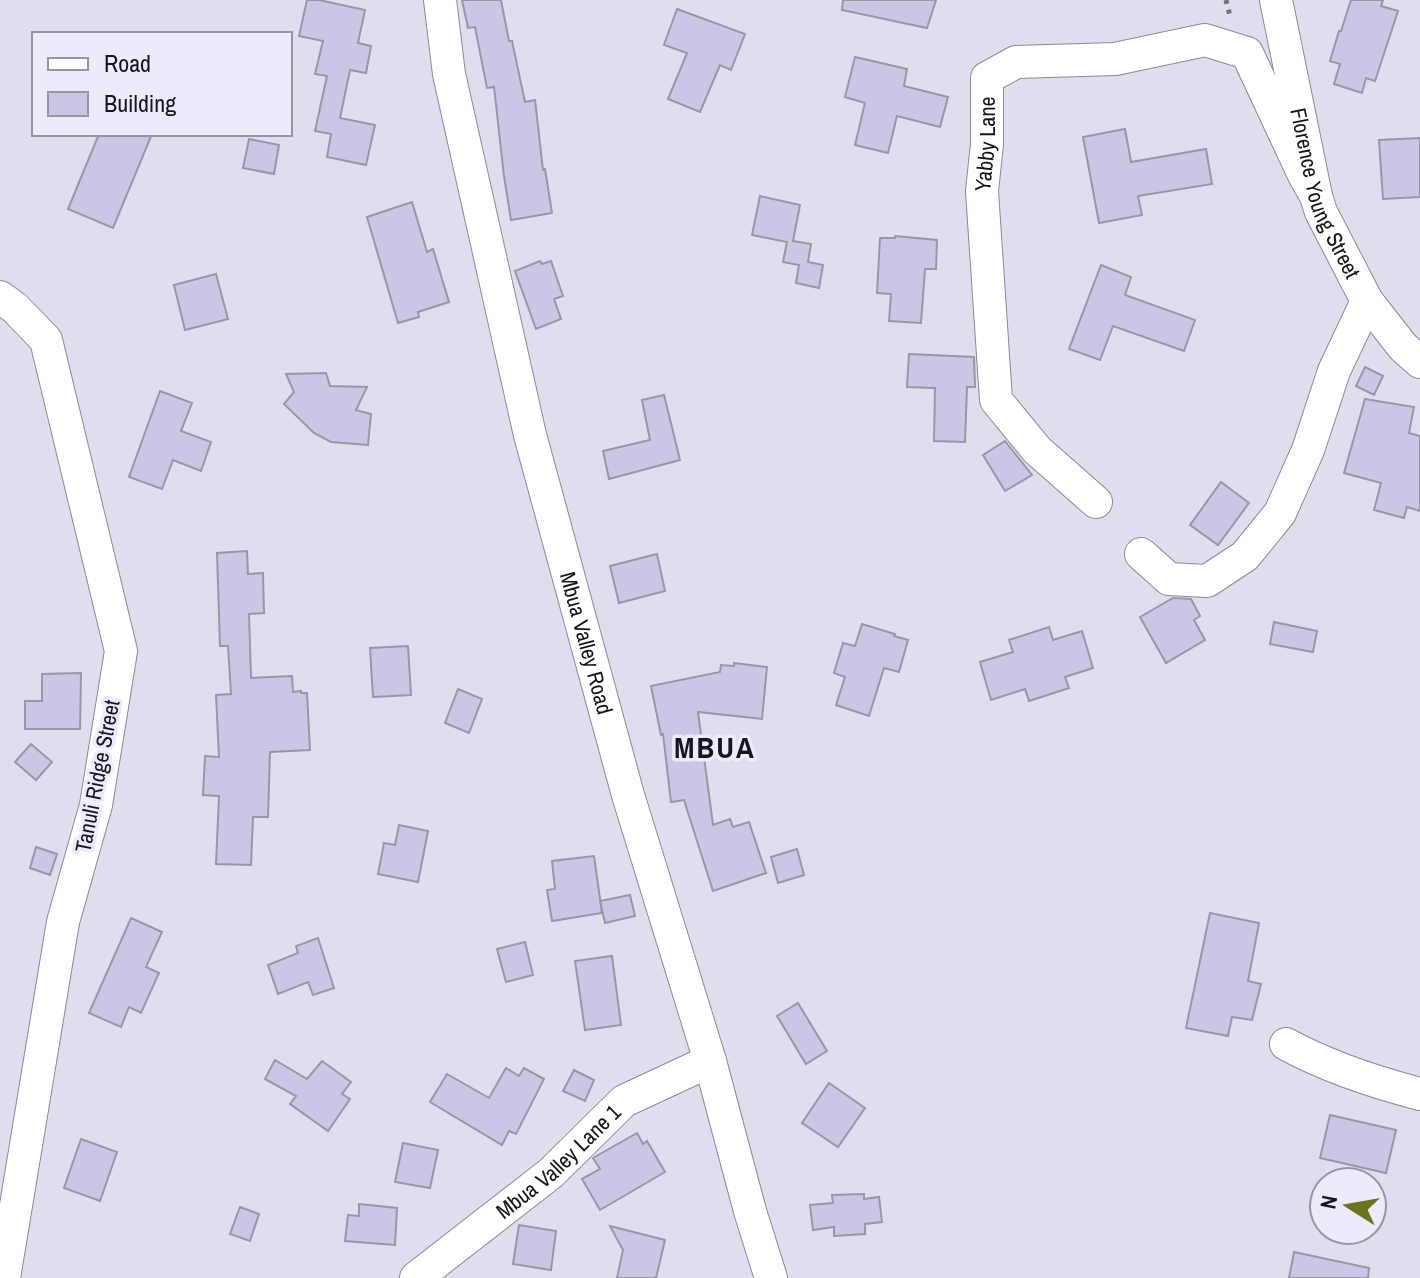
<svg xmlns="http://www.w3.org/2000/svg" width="1420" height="1278" viewBox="0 0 1420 1278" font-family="'Archivo Narrow',sans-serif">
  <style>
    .building { fill: #cdc5e5; stroke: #9a96a6; stroke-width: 2 }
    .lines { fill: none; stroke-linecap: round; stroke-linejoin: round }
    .minor-casing { stroke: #8d8999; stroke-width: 34 }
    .path { stroke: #74717c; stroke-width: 5; stroke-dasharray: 4 6; stroke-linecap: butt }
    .minor { stroke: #fff; stroke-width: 32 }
    .labels { text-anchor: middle; stroke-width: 7; stroke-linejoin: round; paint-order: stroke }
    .street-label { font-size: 22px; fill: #16151b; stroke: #eee9fb }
    .district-label { font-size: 30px; font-weight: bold; letter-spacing: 2px; fill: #16151b; stroke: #eee9fb }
  </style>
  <rect width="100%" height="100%" fill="#e1dcee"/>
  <path class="building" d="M307,0H319L365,10L358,43L371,46L366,73L350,70L340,118L375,125L366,165L327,157L331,134L315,131L327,76L315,74L323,41L299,36Z
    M462,0H501L509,41H512L525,102L535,100L543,170L545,169L552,213L511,220L504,176L494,87L487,88L475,27L468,28Z
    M843,0H936L927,28L842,10Z
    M1351,0H1383L1381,6L1398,11L1375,81L1366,78L1362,93L1334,84L1340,64L1330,61L1339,31H1341Z
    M677,9L745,34L731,70L720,65L700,112L668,99L687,53L664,45Z
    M855,57L907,69L904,86L948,97L940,127L897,116L888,153L855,145L865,103L845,97Z
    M1125,129L1131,162L1206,149L1212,184L1138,196L1142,215L1099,223L1083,137Z
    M99,134H152L113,228L68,209Z
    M1420,138V197L1383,199L1379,140Z
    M249,139L279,145L274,174L243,168Z
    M760,196L800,205L793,241L811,244L808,262L823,265L819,288L796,283L799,265L783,262L787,242L752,235Z
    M412,202L427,252L433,249L449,302L418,312L419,317L398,323L367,217Z
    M895,236L937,240L936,269H925L921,323L889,321L891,294L877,293L880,238H895Z
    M540,261L542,264L551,261L563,296L554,299L561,319L536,329L515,271Z
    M1101,265L1131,277L1125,295L1195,320L1184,351L1113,326L1100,360L1069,349Z
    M216,274L228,319L185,330L174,285Z
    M909,354L974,357L975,387H967L965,442L934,441L935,388L907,387Z
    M1365,367L1383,376L1374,395L1356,386Z
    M326,373L330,386L367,387L356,410L371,414L368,445L331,442L314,433L284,404L294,392L286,374Z
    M160,391L192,403L181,431L211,442L201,471L173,460L162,489L129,477Z
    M664,395L680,460L609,479L603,451L650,440L642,400Z
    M1365,399L1414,407L1409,433L1420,436V511L1407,507L1404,518L1374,510L1381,483L1344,473Z
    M1005,441L1032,475L1005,491L983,455Z
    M1221,482L1249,503L1218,545L1190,525Z
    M247,551L248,574L263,573L264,613L249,614L251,678L292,676L293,692L301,691V693H307L310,750L270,752L268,817H253L251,865L216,864L219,796L203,795L205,756L219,757L216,695L231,694L228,646H220L217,553Z
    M657,554L665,591L619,603L610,566Z
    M1173,598L1191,599L1200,616L1194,620L1205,640L1166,663L1140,617Z
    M1274,622L1317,631L1313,652L1270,644Z
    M862,624L895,634L894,636L908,640L899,672L884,668L869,716L836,705L845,677L834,673L843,643L855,646Z
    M1049,627L1053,640L1082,631L1093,668L1065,677L1069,688L1029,701L1025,689L991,700L980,662L1013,652L1009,640Z
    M408,646L411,695L373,697L370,648Z
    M734,663L767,667L762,719L698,712L713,825L730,819L733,827L749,822L766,873L713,891L684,800L671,802L663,734L661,735L651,686L720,672L721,665L734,666Z
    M81,673L80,729H25V701H42V674Z
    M458,689L482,699L469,733L445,723Z
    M31,744L52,762L36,780L15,762Z
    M399,825L428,831L418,882L378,874L384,843L395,845Z
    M36,847L57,854L50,875L30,868Z
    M797,849L804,875L778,883L771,857Z
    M594,856L602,913L552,921L547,890L555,889L552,861Z
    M630,895L635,916L605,923L600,901Z
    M1210,913L1259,923L1248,981L1261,984L1252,1020L1232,1017L1228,1036L1186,1028Z
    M131,918L162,932L146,967L159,973L141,1013L129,1007L121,1027L89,1013Z
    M318,938L334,988L313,995L308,982L278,994L268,965L298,953L296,946Z
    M525,942L533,975L506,982L497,949Z
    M612,956L621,1025L585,1030L575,961Z
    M798,1003L827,1051L806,1064L777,1016Z
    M275,1060L307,1079L322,1061L351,1082L342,1094L350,1099L328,1131L290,1104L296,1096L265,1079Z
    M506,1068L519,1076L524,1068L544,1079L516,1134L509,1131L502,1145L430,1102L447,1074L489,1098Z
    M574,1070L594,1080L585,1101L563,1091Z
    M829,1083L865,1108L838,1147L802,1123Z
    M1330,1115L1396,1130L1386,1173L1320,1158Z
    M637,1133L643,1144L647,1141L665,1172L600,1210L582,1179L600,1169L593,1158Z
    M81,1139L117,1152L100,1201L64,1188Z
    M403,1143L438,1150L430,1188L395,1182Z
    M864,1194V1199L879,1197L882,1222L865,1224V1234L834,1236V1227L813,1230L810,1205L833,1203L832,1195Z
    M359,1204L397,1208L395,1245L345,1241L348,1215L359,1216Z
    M240,1207L259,1214L250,1241L230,1234Z
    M519,1225L556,1231L551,1270L513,1264Z
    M610,1226L665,1240L656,1278H617L623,1250Z
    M1294,1252L1369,1268L1368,1278H1289Z"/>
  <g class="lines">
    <g class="minor-casing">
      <g id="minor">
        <path id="s1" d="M440,0L449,74L530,435L628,795L710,1061L750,1211L771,1278"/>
        <path id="s2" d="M1276,0L1316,196L1321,212L1367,301L1403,347L1420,362"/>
        <path d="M0,297L15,308L46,340L121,651L96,805L63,922L4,1278"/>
        <path id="s3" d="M1096,502L1037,450L996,400L982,191L987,144V78L1016,62L1115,59L1205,40L1247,53L1304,175L1316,196"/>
        <path d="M1141,554L1169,579L1207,581L1245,556L1280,513L1308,450L1334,371L1367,301"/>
        <path d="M1286,1044C1328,1067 1374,1082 1420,1094"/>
        <path id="s4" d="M416,1278L551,1173L624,1101L710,1061"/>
      </g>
    </g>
    <path class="path" d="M1226,0L1230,16"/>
    <use href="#minor" class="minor"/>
  </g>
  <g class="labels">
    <g class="street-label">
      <text dy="8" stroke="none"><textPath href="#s3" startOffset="400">Yabby Lane</textPath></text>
      <text dy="8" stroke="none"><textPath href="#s2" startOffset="200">Florence Young Street</textPath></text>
      <text dy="8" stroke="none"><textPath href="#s1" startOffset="660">Mbua Valley Road</textPath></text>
      <text transform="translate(97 776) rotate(-79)" y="8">Tanuli Ridge Street</text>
      <text dy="8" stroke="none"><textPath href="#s4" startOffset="184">Mbua Valley Lane 1</textPath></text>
    </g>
    <g class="district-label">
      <text x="715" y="758">MBUA</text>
    </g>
  </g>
  <rect x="32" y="32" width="260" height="104" fill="#eee9fb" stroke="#9894a1" stroke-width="2"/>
  <rect x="48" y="58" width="40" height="12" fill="#ffffff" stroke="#9894a1" stroke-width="2"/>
  <text x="104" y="72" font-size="24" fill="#16151b">Road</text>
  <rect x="48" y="92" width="40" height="24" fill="#cdc5e5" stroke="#9894a1" stroke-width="2"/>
  <text x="104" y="112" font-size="24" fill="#16151b">Building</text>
  <g transform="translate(1348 1206) rotate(281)"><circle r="38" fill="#eee9fb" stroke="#9894a1" stroke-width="2"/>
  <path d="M0-6L14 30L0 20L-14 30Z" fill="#6a731d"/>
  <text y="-12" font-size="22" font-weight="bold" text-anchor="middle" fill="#16151b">N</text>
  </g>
</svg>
